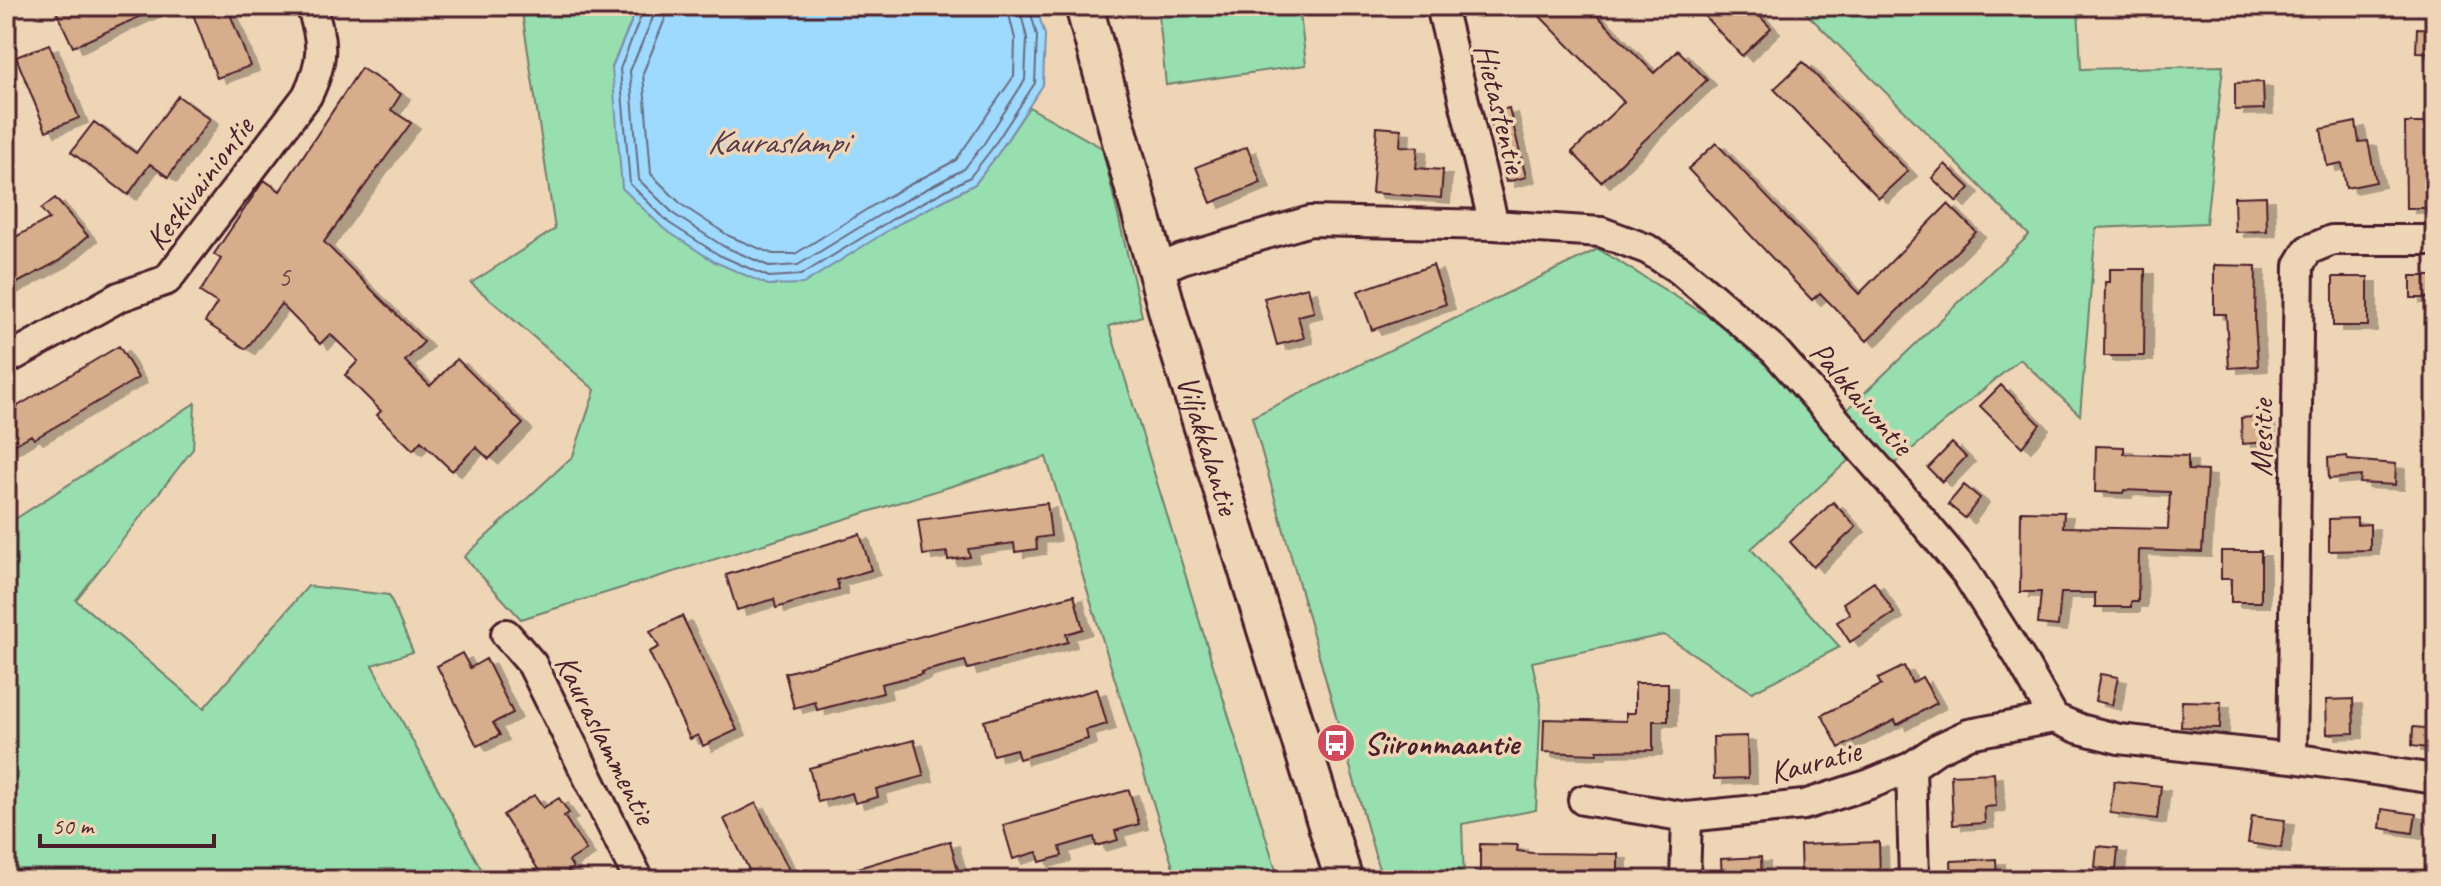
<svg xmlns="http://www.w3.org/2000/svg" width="2441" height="886" viewBox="0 0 2441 886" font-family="Caveat,sans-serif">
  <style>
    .green { fill: #97dfae; stroke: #707f6c; stroke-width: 2 }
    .water { fill: #9ddafe; stroke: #7c8faa; stroke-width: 2 }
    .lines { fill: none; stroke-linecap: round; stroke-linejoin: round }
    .shore { stroke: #6b6a7f; stroke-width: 2 }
    .building { fill: #d6ae8c; stroke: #4a1f2b; stroke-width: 2; filter: url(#shadow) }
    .minor-casing { stroke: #4a1f2b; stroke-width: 34 }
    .major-casing { stroke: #4a1f2b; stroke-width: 42 }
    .minor { stroke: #eed5b6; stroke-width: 28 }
    .major { stroke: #eed5b6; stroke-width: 36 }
    .labels { text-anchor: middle; stroke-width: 7; stroke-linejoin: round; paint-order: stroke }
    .number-label { font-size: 28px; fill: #6d4343 }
    .street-label { font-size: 32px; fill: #4a1f2b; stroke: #eed5b6 }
    .poi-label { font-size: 32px; font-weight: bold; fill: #4a1f2b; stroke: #eed5b6; text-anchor: start }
    .water-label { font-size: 34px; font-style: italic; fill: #563b4b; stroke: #eed5b6 }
  </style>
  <defs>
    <filter id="shadow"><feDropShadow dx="9" dy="5" stdDeviation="0" flood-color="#0004"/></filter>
  </defs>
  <rect width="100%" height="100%" fill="#eed5b6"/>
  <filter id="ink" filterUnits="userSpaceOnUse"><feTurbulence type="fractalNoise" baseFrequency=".0125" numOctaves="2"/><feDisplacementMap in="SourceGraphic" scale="16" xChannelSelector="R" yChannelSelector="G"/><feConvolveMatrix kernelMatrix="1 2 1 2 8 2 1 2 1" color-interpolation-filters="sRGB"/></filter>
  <g filter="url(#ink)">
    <path class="green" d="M521,6H638L612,67L900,223L975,184L997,155L1029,107L1102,148L1142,316L1109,326L1279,880H1177L1046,457L521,619L464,557L573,456L595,390L471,283L555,229Z
      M1158,6H1299L1306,65L1166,85Z
      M1799,6H2078L2081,69L2223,66L2206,223L2096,228L2080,415L2020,359L1876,479L1852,457L1751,549L1840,647L1752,692L1664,635L1532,662L1541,703L1536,810L1462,824L1464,880H1382L1252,417L1598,249L1753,344L1828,428L2029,235Z
      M195,403L193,449L76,600L204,708L308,586L389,595L413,652L372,665L487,880H6V525Z"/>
    <path class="water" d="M638,6H1036L1045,35L1043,85L997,155L975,184L900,223L803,284L768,285L715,262L664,229L622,188L612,67Z"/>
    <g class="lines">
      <path class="shore" d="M645,6L620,69L630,184L669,223L719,255L769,277L801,275L896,217L970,177L991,150L1035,83L1037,36L1029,6
        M655,6L654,15L630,71L639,180L675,215L723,246L771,267L798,265L891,208L964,169L983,145L1025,80L1027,38L1019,6
        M667,6L665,19L643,73L651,174L682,205L729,236L773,254H795L885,198L956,160L1014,76L1015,39L1007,6"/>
    </g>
    <path class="building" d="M67,6H163L73,47L56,11Z
      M190,6H227L250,66L217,78Z
      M1530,6H1588L1654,73L1678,50L1707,80L1601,182L1572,152L1624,102Z
      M1695,6H1750L1771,28L1742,56Z
      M2417,28L2435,29V53L2416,52Z
      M49,44L79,118L46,131L16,57Z
      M1803,62L1908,171L1879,198L1774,89Z
      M361,68L401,94L391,110L411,123L324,242L424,342L405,361L430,386L457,359L523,424L489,459L476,447L452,471L421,441L413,450L377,415L381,411L345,375L358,361L330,334L320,344L281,304L246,349L205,322L217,303L200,292L221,259L214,254L264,180L280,191Z
      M2263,82L2264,109L2235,110V83Z
      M178,96L210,119L168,177L150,164L128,195L71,152L94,122L136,153Z
      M1509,108L1526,177L1506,182L1489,113Z
      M2356,122L2359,142L2368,141L2376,182L2346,188L2342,163L2327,166L2321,129Z
      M2405,123H2429V144H2435V180H2427V208H2406Z
      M1377,127L1401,129L1400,146L1418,147L1416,168L1443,170L1441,198L1372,193Z
      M1716,143L1859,294L1948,204L1976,232L1867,341L1820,293L1812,300L1688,169Z
      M1247,147L1261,183L1211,203L1196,167Z
      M1945,164L1970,188L1957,202L1932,178Z
      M2266,196L2267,231L2235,232L2234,197Z
      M55,198L88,236L59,261L6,289V242L49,219L41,209Z
      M1433,265L1446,304L1372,330L1358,291Z
      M2214,265L2256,266L2255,323L2258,366L2229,368L2226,314H2214Z
      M2110,269H2145L2144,356H2104L2105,282H2110Z
      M2411,276H2435V298H2411Z
      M2333,277H2368V326H2333Z
      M1308,287L1314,312L1298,316L1304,338L1277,345L1264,298Z
      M119,346L138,378L34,439L31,435L6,450V413Z
      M2001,385L2040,424L2022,447L1980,406Z
      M2266,416L2268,442L2242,444L2241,418Z
      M1952,443L1966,457L1942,482L1928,468Z
      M2096,446L2124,447V454L2188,456V470L2207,471L2202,552L2139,550L2138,602H2131V607H2095V593H2061L2058,626L2038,624L2041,592H2020L2021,511L2064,512L2063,527L2168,529L2170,492L2124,490L2123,493L2095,492Z
      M2347,456L2348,460L2396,464L2395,485L2360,483L2361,476L2329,479L2328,458Z
      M1964,485L1980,498L1965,518L1948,504Z
      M1833,502L1856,527L1813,567L1790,542Z
      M1047,503L1051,536L1036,538L1037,549L1015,552L1014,543L968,549L970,557L948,560L947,552L923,555L918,520Z
      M2357,518V525L2370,524V550L2329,551V519Z
      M860,534L871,570L837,580L839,589L776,608L774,599L737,610L726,575Z
      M2221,551H2261V602H2231V579H2221Z
      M1874,582L1894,613L1850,642L1837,622L1850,614L1843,603Z
      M1074,595L1083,629L1066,634L1068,642L968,669L965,661L921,672L922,674L881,684L883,693L817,710L815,702L794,708L785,673Z
      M682,616L737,730L703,746L698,735L690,739L649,652L659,647L650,631Z
      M462,653L470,668L486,659L513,713L493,723L500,735L477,746L437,666Z
      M1904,666L1912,683L1922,677L1937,703L1897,725L1895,720L1839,748L1822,715L1881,685L1878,679Z
      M2100,674L2118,677L2112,705L2095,701Z
      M1635,683H1668V721H1653V750L1597,751V754L1543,752L1544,719L1626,721V713H1635Z
      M1097,689L1107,724L1086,730L1088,739L1019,759L1016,749L993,755L984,721Z
      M2353,699L2354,733L2327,734L2326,700Z
      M2182,701L2221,702L2220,728L2181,727Z
      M2413,727L2435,729V749L2412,746Z
      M1747,736L1748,778L1714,779L1713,737Z
      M914,740L924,776L876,789L878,797L855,803L852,793L818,802L809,768Z
      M1994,773L1996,806L1984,807L1985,823L1953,825L1951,775Z
      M2114,781L2161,786L2157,819L2110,813Z
      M1129,790L1139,824L1115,831L1118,840L1096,846L1094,837L1060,847L1062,856L1040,862L1037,852L1013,859L1003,825Z
      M534,795L543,808L559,798L569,813L564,816L586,850L569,861L573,868L555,880H545L503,815Z
      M756,803L794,880H754L724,819Z
      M2382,809L2416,814L2413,833L2380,828Z
      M2252,816L2285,820L2281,848L2248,843Z
      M950,841L959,874L937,880H834V875Z
      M1879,842L1880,878L1801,880L1800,845Z
      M1480,844L1518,845L1517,851L1532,853L1618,854V880H1480Z
      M2097,846L2118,848L2116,870L2095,867Z
      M1761,857L1762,880H1722L1721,859Z
      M1996,859L1997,880H1952L1951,861Z"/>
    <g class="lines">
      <g class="minor-casing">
        <path id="minor" d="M1441,6L1494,225
          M1158,269L1182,259L1310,221L1494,225L1601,232L1647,249L1680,270L1774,350L1891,483L1966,573L2020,658L2054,718L2080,729L2119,739L2292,758L2435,779
          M6,360L119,297L167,280L307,96C324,61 324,42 311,6
          M506,634L532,664L639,880
          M2292,758L2299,265L2308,250L2332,240H2435
          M1911,767L1914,880
          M1583,800L1687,817L1804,805L1870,784L1911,767L1937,749L1969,734L2054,718
          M1685,880L1687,817"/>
      </g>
      <g class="major-casing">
        <g id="major">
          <path id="s1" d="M1084,6L1173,331L1344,880"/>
        </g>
      </g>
      <use href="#minor" class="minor"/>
      <use href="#major" class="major"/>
    </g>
  </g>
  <defs>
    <g id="bus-disc" transform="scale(2)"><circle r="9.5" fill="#d1495b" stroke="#eed5b6"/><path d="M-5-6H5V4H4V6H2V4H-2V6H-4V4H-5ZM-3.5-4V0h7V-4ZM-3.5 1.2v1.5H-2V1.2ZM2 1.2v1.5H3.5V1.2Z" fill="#fff"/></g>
  </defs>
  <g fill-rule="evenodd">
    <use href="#bus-disc" x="1336" y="743"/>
  </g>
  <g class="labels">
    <g class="number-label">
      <text x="284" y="286">5</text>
    </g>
    <g class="street-label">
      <text transform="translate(1501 108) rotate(76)" y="11">Hietastentie</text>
      <text transform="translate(199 183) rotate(-53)" y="11">Keskivainiontie</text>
      <text transform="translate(1862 398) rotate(49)" y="11">Palokaivontie</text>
      <text transform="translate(2261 438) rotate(-89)" y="11">Mesitie</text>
      <text dy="11" stroke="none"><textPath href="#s1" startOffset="456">Viljakkalantie</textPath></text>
      <text transform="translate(606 739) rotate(63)" y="11">Kauraslammentie</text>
      <text transform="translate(1815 761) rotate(-15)" y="11">Kauratie</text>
    </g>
    <g class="poi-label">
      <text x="1364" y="754">Siironmaantie</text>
    </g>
    <g class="water-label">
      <text x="777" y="153">Kauraslampi</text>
    </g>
  </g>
  <rect width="2441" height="886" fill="none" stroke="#eed5b6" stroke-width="32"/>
  <rect x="16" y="16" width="2409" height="854" fill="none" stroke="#4a1f2b" stroke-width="3" filter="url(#ink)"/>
  <path d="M40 834v12h174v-12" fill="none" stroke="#4a1f2b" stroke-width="4"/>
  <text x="52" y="834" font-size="24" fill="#4a1f2b" stroke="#eed5b6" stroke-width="6" paint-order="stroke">50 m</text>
</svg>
